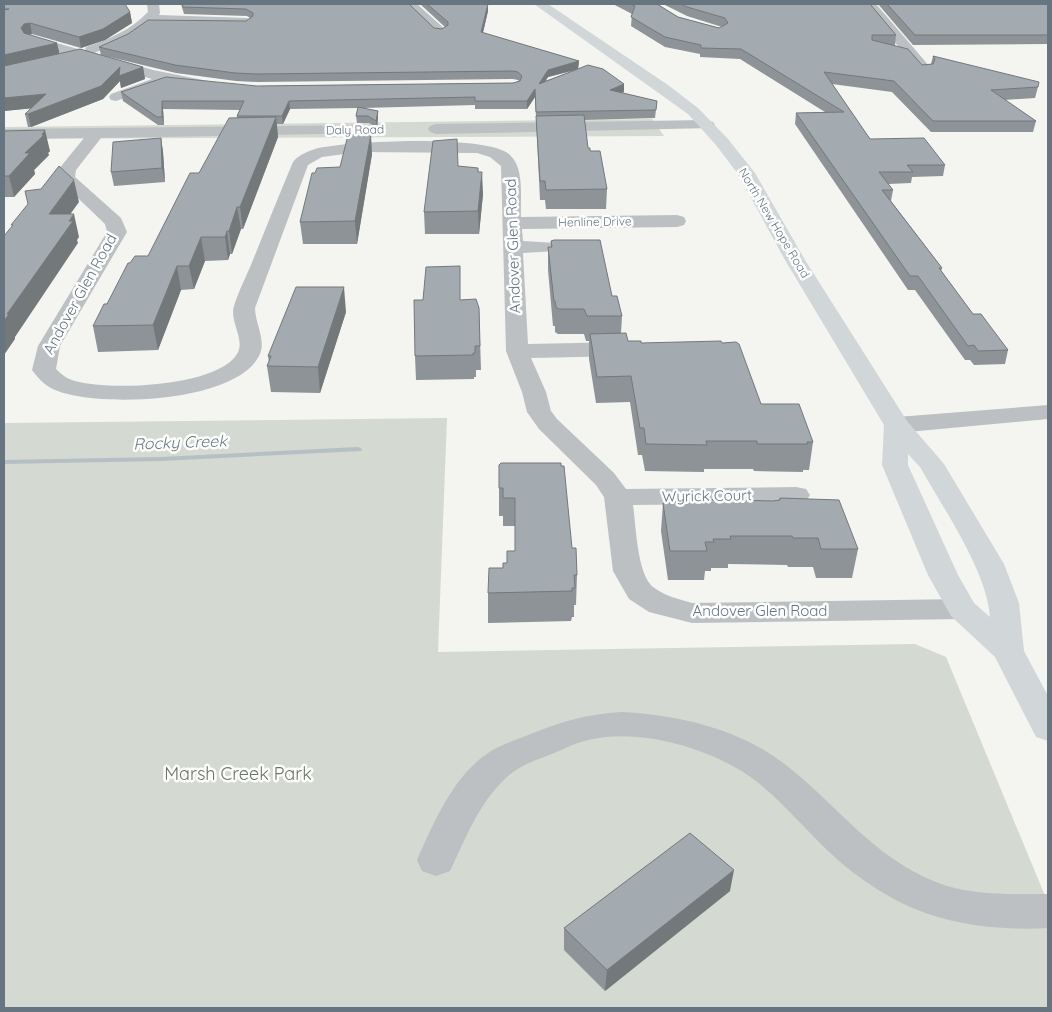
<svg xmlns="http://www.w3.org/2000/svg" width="1052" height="1012" viewBox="0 0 1052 1012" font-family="Quicksand,sans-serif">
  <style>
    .green { fill: #d4d9d1 }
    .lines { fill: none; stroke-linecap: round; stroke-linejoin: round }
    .stream { fill: #b4c0c3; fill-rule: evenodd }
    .minor { fill: #bcc0c3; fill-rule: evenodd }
    .major { fill: #d1d6d9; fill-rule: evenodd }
    .wall { fill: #8d9397; fill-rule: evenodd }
    .shaded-wall { fill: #73787b }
    .building { fill: #a4abb0; stroke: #73787b }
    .labels { text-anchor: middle; stroke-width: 5; stroke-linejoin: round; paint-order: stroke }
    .far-street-label { font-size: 12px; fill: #667580; stroke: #fff }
    .street-label { font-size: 15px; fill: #667580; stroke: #fff }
    .water-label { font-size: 16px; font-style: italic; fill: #62777d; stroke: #fff }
    .near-park-label { font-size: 18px; fill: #697764; stroke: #fff }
  </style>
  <rect width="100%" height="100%" fill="#f4f4f1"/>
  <path class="green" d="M652,119L664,136L4,139V127Z
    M447,418L438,652L915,644L946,657L1048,903V1008H4V423Z"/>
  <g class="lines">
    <path class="stream" d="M358,447L362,449L361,451L161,461L4,464V460L161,457Z"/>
    <path class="minor" d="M147,4H159L160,13L159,15L247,18L253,22L247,26L152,23L130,39L94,53L153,70L208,81L210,84L208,87L203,88L162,80L161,85L116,101L111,100L109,97L111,94L152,79L27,43L25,40L32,36L85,51L86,47C109,39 131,30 148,12Z
      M404,4H417L447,31L441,35L436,34Z
      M864,4H876L930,67L932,70L930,73H920Z
      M707,120L713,122L715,125L713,128L436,134L430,132L428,129L430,126L436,124Z
      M368,125L374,127L376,130L374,133L101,138L76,170L75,177L121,218L127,232L60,346L56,369C61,374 67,379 75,381C109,391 217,387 237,354C246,340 229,321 234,306C239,290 247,275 253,260C266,228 279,195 293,162C297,156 308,151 315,149C346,141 488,134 510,155C525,169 520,198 521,217L677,215L684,217L686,221L684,225L677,227L522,229L523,241L556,243L559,247L556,251L523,253L528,344L626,342L634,344L637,349L634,354L626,356L531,358L546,392L551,411L557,419L614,473L626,489L796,487L806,489L810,495L806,501L796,503L633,505C636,525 637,574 653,587C665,596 678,599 692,603L962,599L973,602L977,609L973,616L962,619L692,623L649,612L629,599L613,571L604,497L596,485L539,429L527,412L522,392L506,351L501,166L490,157L477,153L360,152L322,157L308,165L255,308C255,323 267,342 259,356C235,403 98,408 55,390C45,386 38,378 32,370L38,346L107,232L105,224L57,178L58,170L84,138L4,139V129Z
      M1048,405V419L897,433L888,430L884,425L888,420L897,417Z
      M621,712C678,715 736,728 782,762C835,802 872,857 936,882C970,896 1012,894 1048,894V928C996,931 940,924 894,899C874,888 855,875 838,860C810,835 786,805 756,781C713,748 634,725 581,742C570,745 560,751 549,755C534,761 518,766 506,778C478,804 466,838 450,871L436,876L422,871L417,860C434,822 454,774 491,751C504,743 519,739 533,733C563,721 589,714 621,712Z"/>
    <path class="major" d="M534,4H548L668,85L698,108L728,139L755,173L805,260L907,421L944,464L1004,564L1019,603L1024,651L1048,696V741L1036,737L995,657L951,616L928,575L882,465L884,425L785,260L738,174L716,145L688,114ZM908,454L920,467C943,508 987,571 990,617L974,603L958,575L908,465Z"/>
  </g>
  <path class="wall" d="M4,4L130,12L132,23L105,40L81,48L32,34L29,35L59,54L143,67L145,79L121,88L120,81L103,99L31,127H28L25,114L31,108L4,111Z
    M181,4H409L434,28L442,29L445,27L420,4H488V11L483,33L579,61L578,69L624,92L622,93L657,101L655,118L584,120L588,148L590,151L607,189L606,209H546L545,200H540L535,97L527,109H475V105L363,108L378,111V117L377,128L369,123H357L356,116L358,108L290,109L283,124H277L278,137L243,229H241L232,254H230L228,260L205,261L194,289L181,290L158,350L98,352L93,326L107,304L130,263L148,256L199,173L237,117V116L240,110L163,109L164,125H158L123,101L121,92L257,86L513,83L519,81L518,80L513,79L258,82L236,81L176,73L101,55L99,47L246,21L250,18L247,16L184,14ZM576,70L545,81L548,77Z
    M613,4H657L678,17L719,28L722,27L687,16L663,4H870L896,35L895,45H890L922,65L931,64L933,56L1038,87L1035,98L1004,100L1036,121L1033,132H931L892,92L832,84L870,139L945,165L943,176L912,177L911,183L888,184L893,190L891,201L942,268L941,271L973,314L1008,350L1005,364L974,365L970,360H965L915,290H908L795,124L796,113L825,112L740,59L700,57V54L665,47L631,26L632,14Z
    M878,4H1048V44L913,45Z
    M4,131L50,151L48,153L49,155L34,170L35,174L14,197H4Z
    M161,138L163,152L165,182L114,186L111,172Z
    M372,154L357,244H303L300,222L315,173L340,167Z
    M458,166L479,172L483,194L479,234H425L424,212Z
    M551,241L612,296L622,316L621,333L628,341L641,343H722L761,404L813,442L809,470H803V472L754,471L753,469H704V472L645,471L642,455H638L630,402L596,403L589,359V341H586L584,334H558L555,332V326H553L548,270V247H551Z
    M461,300L479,308L481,370H476V377H474V379L416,380L415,356Z
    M346,312L320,393L271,392L267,366L269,362L268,356Z
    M499,465L572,548L577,575L576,605H574V617H572L571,621L488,623V593L503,568L507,563L515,551V526H503V516H499Z
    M780,498L858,549L852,578H816L813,567H788L787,565L728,564V568H711V571H705L704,580H668L661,531L663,503L773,501L779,500Z
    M730,891L605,991L564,950V928Z"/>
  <path class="shaded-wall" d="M488,4V11L481,40V32Z
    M130,12L132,23L105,40L81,48L79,37Z
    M30,23L32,34L27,35L23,39L21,28L24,24Z
    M57,43L60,55L4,67V55Z
    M579,61L578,69L548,77L539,92V84L548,70Z
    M120,67H143L145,79L121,88L120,81L103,99L31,127L28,114L46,107L4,111V98Z
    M624,84V92L609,98L610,90Z
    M535,89V97L527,109V101Z
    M162,101L163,109L164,125L162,117Z
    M289,101L290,109L283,124L282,116Z
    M378,111V117L377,128L376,121Z
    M276,117L278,137L243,229L240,207Z
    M45,130L50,151L48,153L49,155L34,170L35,174L14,197L9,176L25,153Z
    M371,134L372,154L357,244L355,221Z
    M161,138L163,152L165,182L162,168Z
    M482,172L483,194L479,234L478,211Z
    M74,180L79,202L54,237L49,214Z
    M237,207L241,229L232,254L229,231Z
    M74,214L79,237L77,240L78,243L15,337V339L4,355V321L7,314Z
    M227,231L230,254L228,260L225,237Z
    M201,237L205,261L194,289L189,266Z
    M177,266L181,290L158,350L153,325Z
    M344,287L346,312L320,393L318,367Z
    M734,870L730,891L605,991L607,970Z"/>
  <path class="building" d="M4,4H125L130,12L103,29L79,37L30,23L24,24L21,28L24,33L57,43L4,55V10L9,9H4Z
    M182,4H409L434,28L442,29L448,25V22L427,4H488L481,32L579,61L548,70L539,84L588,65L603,69L624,84L610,90L657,101L656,110L536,112L535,89L527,101H475V97L289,101L282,116H237L244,101H162V117H157L121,92L166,77L257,86L513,83L520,81L522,76L518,72L513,71L257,74L235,73L175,65L99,47L128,34L148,20L246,21L253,16V13L246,9L183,7Z
    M630,4H657L678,17L719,28L728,23L725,18L687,7L681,4H870L896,35H872V40L908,49L922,65L933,64L935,59L933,56L1039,82L1038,87L991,90L1036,121H933L894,81L824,72L870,139L924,138L945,165H907L913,172H879L893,190H882L942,268H939L973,314H981L1008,350L978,351L974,345L968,346L918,276H910L796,113L844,112L741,49L701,48V45L665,37L631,17L635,6Z
    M887,4H1048V35H915Z
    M80,49L143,67L119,76L120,67L101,86L28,114H25L46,94L4,98V66Z
    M358,107L378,111L376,121L368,116H356Z
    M584,115L588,148H590V151H600L607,189L546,190L545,181H540L536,116Z
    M276,117L240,207H237L229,231H227L225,237H201L189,266H177L153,325L93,326L104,304H107L128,263H130L135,256H148L190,173H199L229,118Z
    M45,130L42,135H44L25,153H30L9,176H4V131Z
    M371,134L355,221L300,222L312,173H315L317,168L340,167L348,135Z
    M161,138L162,168L111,172L113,142Z
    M457,139L458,166L478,168V172H482L478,211L424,212L433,141Z
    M59,166L74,180L49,214H74L69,221H73L7,314H9L4,321V236L13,225H11L28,204L25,191L41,189Z
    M554,240H600L612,296H617L622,316H587L584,309H559L556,307L555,301H554L548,247H552L551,241Z
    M460,266V300L476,299L479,308L480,346H475V353H473V355L415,356L414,300H423L426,267Z
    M296,287H344L318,367L267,366L271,356H268Z
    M626,333L628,341H641V343L721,341L722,343L736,342L739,344L761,404H799L813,442H807L808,444H757V441H706L707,445L646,444L644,428H640L631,376L597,377L590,334Z
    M501,463H561V466H564L572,548H576L577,575H574L575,588H572V591L488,593L489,568H503V563H507V551H515V498H503V488H499V465Z
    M780,498L839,500L858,549H821L818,538H793L792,536H730L731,539H713L714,542H705L707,551H670L663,503L686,501V499L773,501L780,500Z
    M690,833L734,870L607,970L564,928Z"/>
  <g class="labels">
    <g class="far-street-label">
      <text transform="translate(355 130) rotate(-1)" y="4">Daly Road</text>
      <text transform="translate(595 222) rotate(-1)" y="4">Henline Drive</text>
      <text transform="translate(774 223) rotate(59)" y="4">North New Hope Road</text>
    </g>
    <g class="street-label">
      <text transform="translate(513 246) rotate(-92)" y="5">Andover Glen Road</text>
      <text transform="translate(80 294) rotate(-61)" y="5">Andover Glen Road</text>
      <text transform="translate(707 496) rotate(-1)" y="5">Wyrick Court</text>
      <text x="760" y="616">Andover Glen Road</text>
    </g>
    <g class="water-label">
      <text transform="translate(180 442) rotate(-2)" y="6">Rocky Creek</text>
    </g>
    <g class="near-park-label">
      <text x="238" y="780">Marsh Creek Park</text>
    </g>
  </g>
  <rect width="1052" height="1012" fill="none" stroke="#667580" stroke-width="10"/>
</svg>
